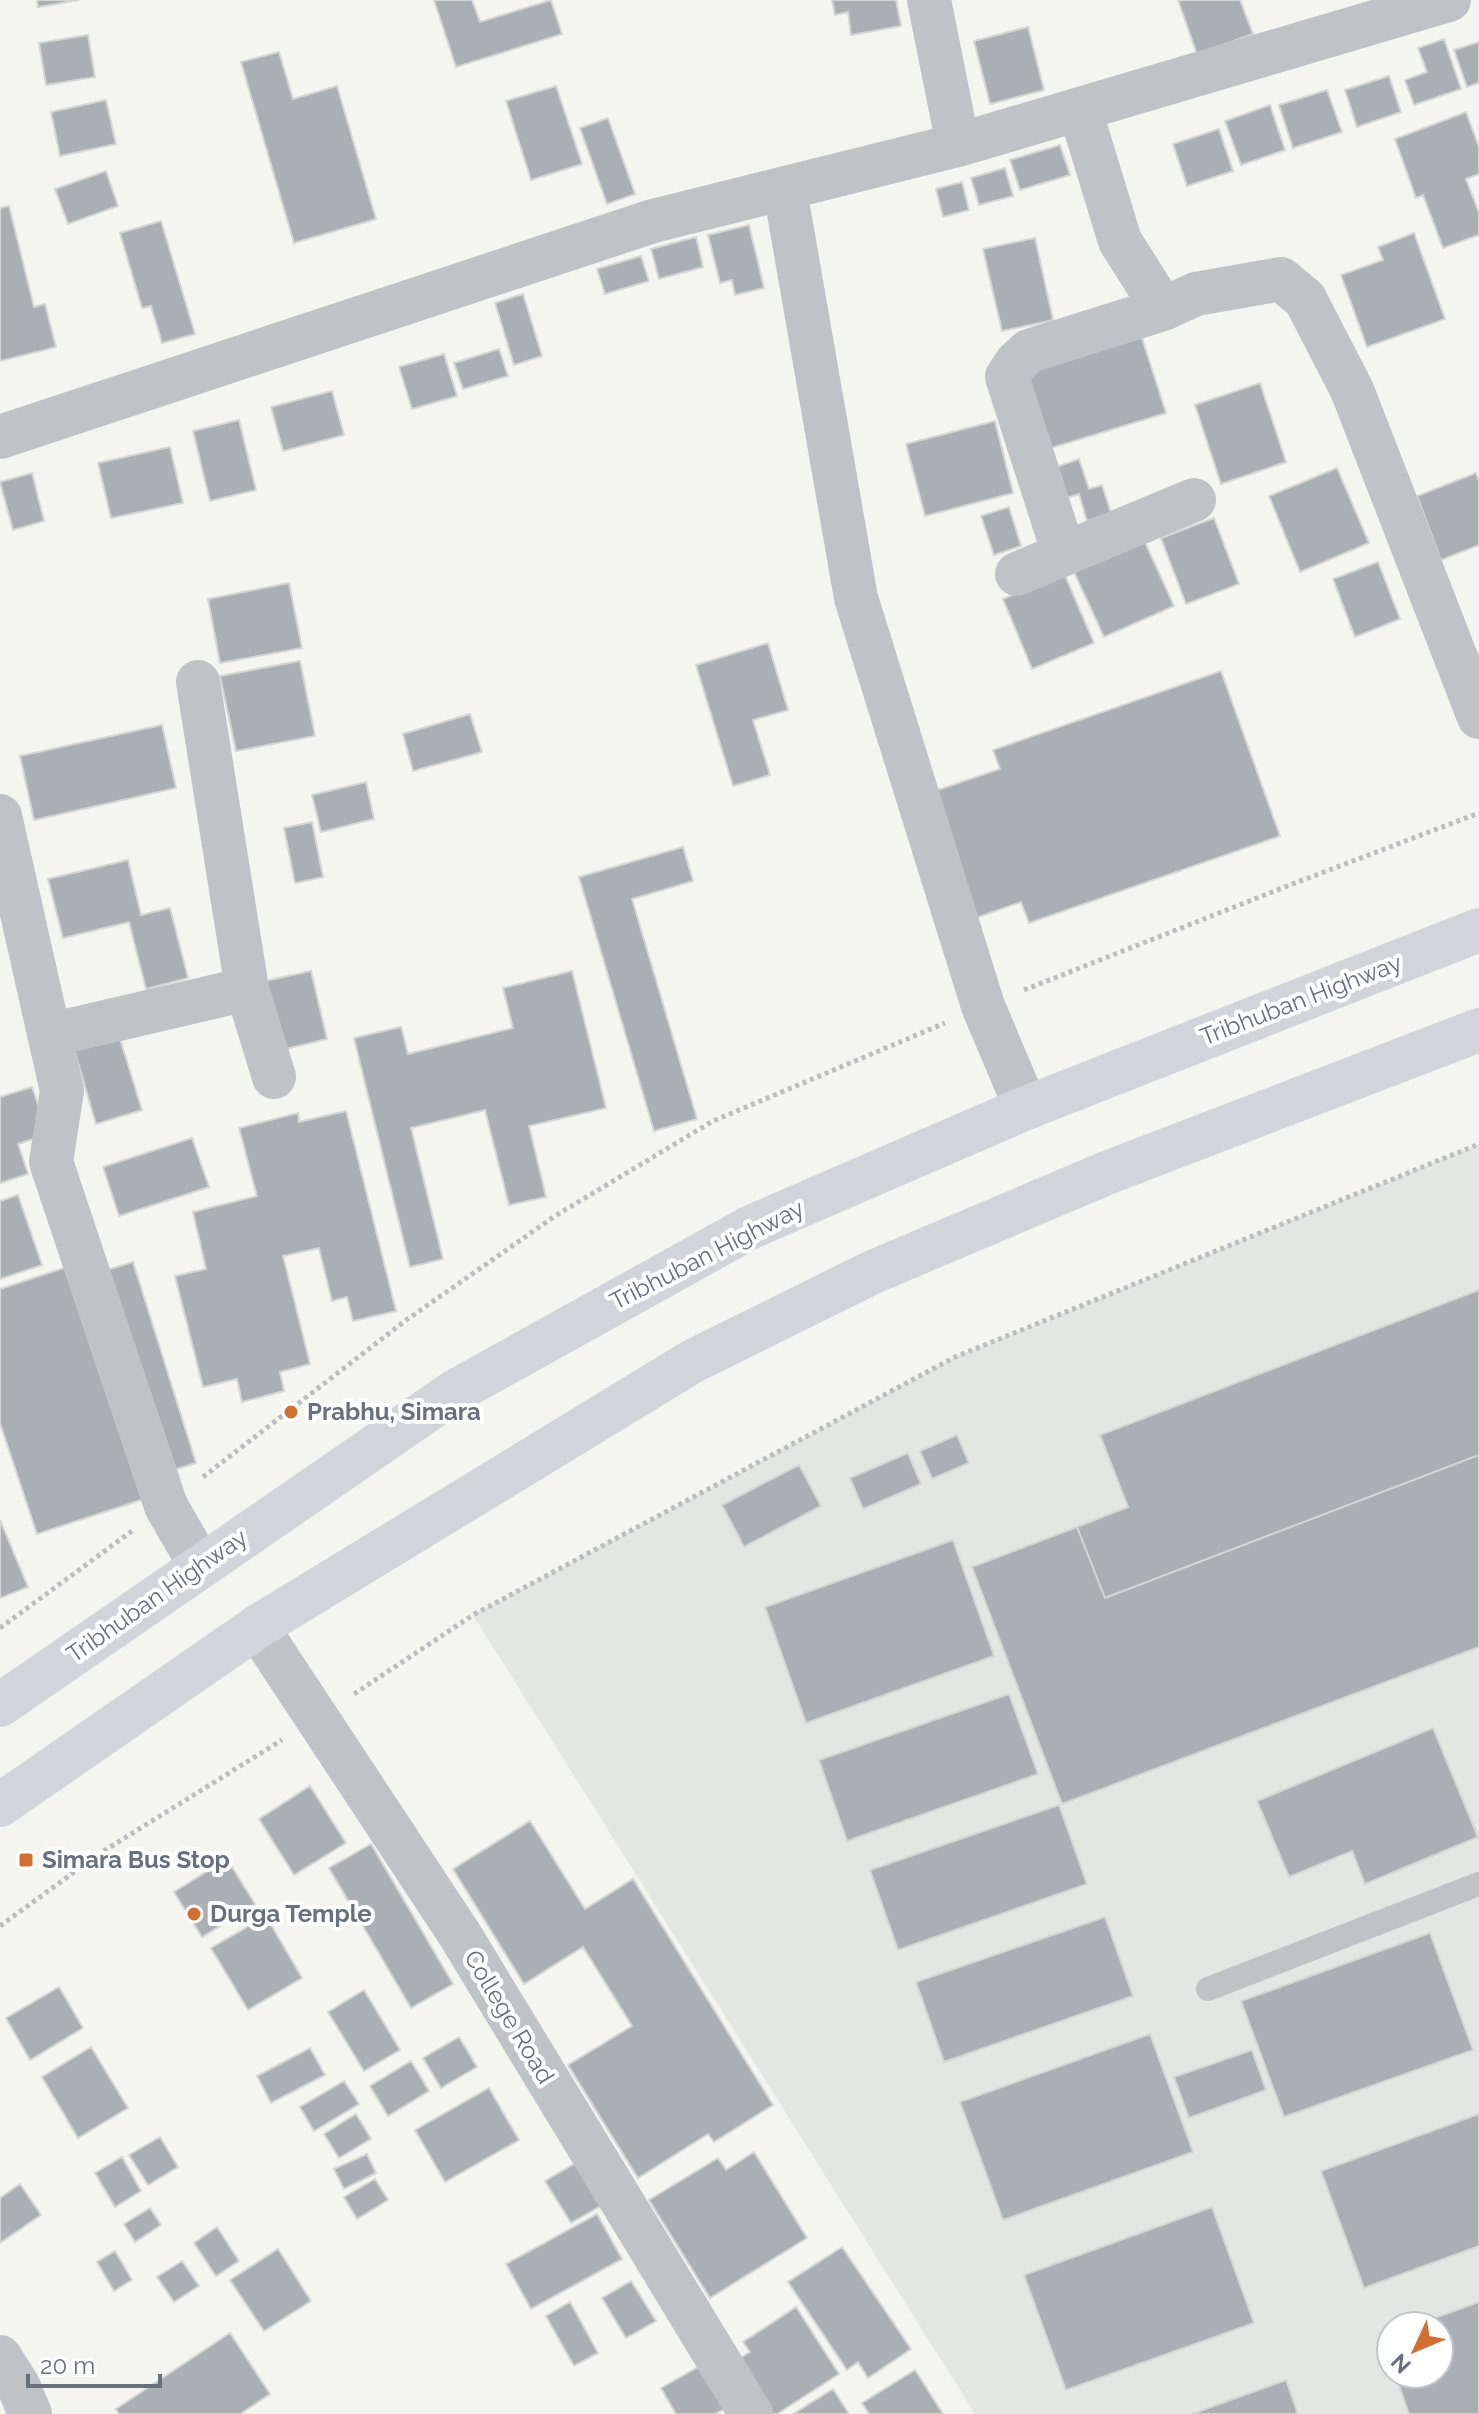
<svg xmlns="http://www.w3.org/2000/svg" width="1479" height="2414" viewBox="0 0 1479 2414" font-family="Raleway,sans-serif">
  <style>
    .built { fill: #e4e6e4; fill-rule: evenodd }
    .building { fill: #aaafb4; stroke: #d5d6d4; stroke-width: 2 }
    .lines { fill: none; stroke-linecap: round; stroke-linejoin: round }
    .path { stroke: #bcbdc0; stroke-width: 5; stroke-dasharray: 4 4; stroke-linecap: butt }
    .lane { stroke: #c0c3c6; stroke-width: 24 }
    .street { stroke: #c0c3c6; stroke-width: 44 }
    .highway { stroke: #d1d4d9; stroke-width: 44 }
    .poi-dot { fill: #d27033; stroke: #fff; stroke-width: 3 }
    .labels { text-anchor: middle; stroke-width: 8; stroke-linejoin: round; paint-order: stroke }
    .street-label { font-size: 24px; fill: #66707f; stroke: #fff }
    .poi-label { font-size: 24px; font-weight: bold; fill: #66707f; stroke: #fff; text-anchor: start }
  </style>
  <rect width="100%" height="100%" fill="#f4f4f1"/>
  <path class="built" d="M1479,1144V2414H975L473,1615L955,1357ZM1391,2326H1439V2374H1391Z"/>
  <path class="building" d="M37,0H79L38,7Z
    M434,0H472L480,22L551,0L562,34L456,67Z
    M832,0H896L901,26L851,35L848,12L835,15Z
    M1178,0H1240L1253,34L1197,54Z
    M1028,27L1044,90L990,104L974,41Z
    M88,35L95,77L46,85L39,43Z
    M1444,39L1461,89L1414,105L1405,80L1427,72L1418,48Z
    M1479,42V83L1467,87L1454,50Z
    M279,52L293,99L337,86L376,219L294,243L241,62Z
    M1389,76L1401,112L1357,127L1345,90Z
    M556,86L582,164L531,180L506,101Z
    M1327,90L1342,132L1293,148L1279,105Z
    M106,100L116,144L60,156L51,112Z
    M1270,105L1285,150L1241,165L1225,121Z
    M1466,112L1479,147V174L1466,179L1479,213V235L1443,248L1423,195L1416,198L1395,139Z
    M608,118L635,194L607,204L580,128Z
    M1219,129L1233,171L1187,186L1173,144Z
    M1060,145L1070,175L1020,190L1010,160Z
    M1005,168L1013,196L979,205L971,178Z
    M106,171L118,206L68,224L55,189Z
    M962,182L969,210L943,217L936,189Z
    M9,206L34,307L45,304L56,347L0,361V208Z
    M161,221L195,334L162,343L151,306L142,308L120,233Z
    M749,225L764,288L735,295L732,280L720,283L708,235Z
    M1414,233L1445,319L1367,347L1341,275L1383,260L1378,247Z
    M696,237L703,267L659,279L651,249Z
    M1035,238L1053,320L1002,331L983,249Z
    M641,256L649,281L605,294L597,269Z
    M523,294L542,356L514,365L495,303Z
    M1141,335L1166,413L1041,451L1016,374Z
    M499,349L508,376L463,389L454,363Z
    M444,354L457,396L412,409L399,367Z
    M1260,383L1286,462L1221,484L1195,405Z
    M332,391L344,435L283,451L271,407Z
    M239,420L256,490L210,501L193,431Z
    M995,421L1013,493L925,516L906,444Z
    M170,447L183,503L111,518L98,463Z
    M1079,459L1089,489L1102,485L1111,513L1087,521L1079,494L1063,499L1053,468Z
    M1337,468L1369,543L1300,572L1269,496Z
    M32,473L44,521L13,530L0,482Z
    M1476,473L1479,481V545L1441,560L1417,496Z
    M1009,507L1021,546L994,555L981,516Z
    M1214,518L1239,584L1186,604L1161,538Z
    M1144,540L1174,606L1104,637L1074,572Z
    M1378,562L1400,619L1355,637L1333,579Z
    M1064,573L1094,643L1032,669L1003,599Z
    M289,583L302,648L220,663L208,599Z
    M768,643L788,710L753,720L770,775L733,786L696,665Z
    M300,661L315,736L236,751L220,676Z
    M1221,671L1280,836L1029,923L1021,902L967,921L923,795L1000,769L993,750Z
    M470,714L482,752L413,771L403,734Z
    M162,725L176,788L34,820L20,756Z
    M366,782L374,819L321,832L312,795Z
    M312,822L323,877L295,883L284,828Z
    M683,847L693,881L632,899L697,1119L654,1131L579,877Z
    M128,860L141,915L170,908L188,978L146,989L129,922L63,938L48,879Z
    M311,971L327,1039L277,1051L261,982Z
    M572,971L606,1108L529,1126L546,1197L509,1205L485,1110L411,1128L443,1259L410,1267L354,1038L401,1027L408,1054L513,1028L503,988Z
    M119,1036L142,1110L96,1124L74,1049Z
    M32,1087L48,1134L18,1144L28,1174L0,1183V1097Z
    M346,1111L396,1311L353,1321L347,1297L332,1301L319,1248L283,1256L310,1364L280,1372L284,1391L242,1402L237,1379L203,1387L175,1276L206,1269L193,1212L257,1196L239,1128L298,1113L299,1122Z
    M192,1138L209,1187L119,1216L103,1167Z
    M18,1195L42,1265L0,1279V1201Z
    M133,1262L196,1463L163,1473L100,1272Z
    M70,1266L147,1498L37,1534L0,1423V1289Z
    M1479,1290V1455L1105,1598L1077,1527L1128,1507L1100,1435Z
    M957,1435L969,1463L932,1479L920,1451Z
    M908,1453L921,1484L863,1509L850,1478Z
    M1479,1455V1647L1062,1804L972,1567L1077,1527L1105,1598Z
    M799,1465L821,1506L744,1547L722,1505Z
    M0,1520L28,1587L0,1598Z
    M953,1540L994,1656L806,1723L765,1607Z
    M1009,1694L1038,1774L847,1841L819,1760Z
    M1433,1728L1478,1837L1365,1884L1352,1851L1289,1877L1257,1801Z
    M310,1786L346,1843L294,1875L259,1819Z
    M1059,1805L1087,1884L898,1950L870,1870Z
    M530,1821L585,1909L633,1879L773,2105L714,2142L708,2134L638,2178L568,2065L632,2026L583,1947L524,1984L453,1869Z
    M371,1844L453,1984L411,2008L329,1868Z
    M227,1859L255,1904L202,1937L174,1892Z
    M266,1916L302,1978L248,2010L211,1948Z
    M1105,1917L1133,1996L944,2062L916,1982Z
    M1430,1933L1473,2050L1284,2117L1241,2001Z
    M59,1987L83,2028L30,2060L6,2018Z
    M364,1990L400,2050L364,2071L328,2012Z
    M1150,2034L1193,2152L1003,2220L960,2102Z
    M459,2037L477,2067L441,2088L423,2058Z
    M91,2047L128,2108L78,2138L42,2077Z
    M310,2048L325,2075L271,2103L257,2076Z
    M1252,2050L1266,2090L1189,2118L1174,2077Z
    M411,2061L429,2091L388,2116L370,2086Z
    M344,2081L359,2104L314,2131L300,2107Z
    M489,2088L519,2140L445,2182L415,2130Z
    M356,2114L371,2139L339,2158L324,2134Z
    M1479,2114V2246L1364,2288L1321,2171Z
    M160,2137L178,2167L148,2185L129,2155Z
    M754,2152L807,2238L710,2298L649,2200L718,2158L726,2170Z
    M367,2154L376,2173L344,2189L334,2169Z
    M122,2157L141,2191L115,2207L95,2173Z
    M586,2157L611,2200L571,2223L545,2181Z
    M375,2179L388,2200L357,2219L344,2197Z
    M20,2184L41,2215L0,2243V2198Z
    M1212,2207L1254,2323L1066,2390L1024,2275Z
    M150,2208L161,2225L135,2242L124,2224Z
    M597,2214L622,2259L531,2309L506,2264Z
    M217,2227L239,2261L216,2276L194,2243Z
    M842,2247L911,2349L868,2378L858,2362L847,2370L788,2282Z
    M278,2249L311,2301L264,2331L230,2280Z
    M115,2251L132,2280L114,2291L97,2262Z
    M182,2261L199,2286L174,2302L157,2277Z
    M631,2281L656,2321L626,2338L602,2298Z
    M570,2302L598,2353L574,2366L546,2316Z
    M1479,2302V2414H1409L1395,2374H1439V2326H1413Z
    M796,2307L839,2374L777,2414H772L737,2360L750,2352L743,2342Z
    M230,2333L270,2394L240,2414H119L116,2409Z
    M1391,2334V2364L1381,2337Z
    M700,2366L724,2409L715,2414H676L661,2388Z
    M915,2370L943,2414H869L862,2403Z
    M1286,2380L1298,2414H1192Z
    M833,2389L849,2414H793Z"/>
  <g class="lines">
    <path class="path" d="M1024,990L1295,883L1479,813
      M203,1477L405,1321L555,1216L713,1121L945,1023
      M0,1628L132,1531
      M354,1694L473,1615L955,1357L1479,1144
      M0,1926L99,1854L282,1740"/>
    <path class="lane" d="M1208,1989L1479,1884"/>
    <path class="street" d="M929,0L958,145
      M1080,110L1120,241L1163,309L1196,294L1281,279L1305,299L1352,390L1479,717
      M785,190L856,598L983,1006L1026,1108
      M0,437L653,221L958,145L1449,0
      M1064,554L1194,500
      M1017,574L1064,554L1007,377L1016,363L1029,351L1163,309
      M0,816L62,1091L51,1162L166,1506L200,1565
      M247,989L274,1077
      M50,1035L247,989L198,682
      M257,1627L460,1935L751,2414
      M0,2357L19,2387L30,2414"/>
    <path class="highway" d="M0,1705L454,1392L751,1227L1026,1108L1479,930
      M0,1805L257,1627L693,1361L873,1272L1109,1172L1479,1030"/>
  </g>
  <g class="poi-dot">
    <circle cx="291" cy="1412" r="8"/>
    <rect x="18" y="1852" width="16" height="16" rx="4"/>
    <circle cx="194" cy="1914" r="8"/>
  </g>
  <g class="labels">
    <g class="street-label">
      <text transform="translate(1301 1000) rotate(-21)" y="8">Tribhuban Highway</text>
      <text transform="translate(707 1255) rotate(-27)" y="8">Tribhuban Highway</text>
      <text transform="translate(157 1596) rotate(-35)" y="8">Tribhuban Highway</text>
      <text transform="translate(509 2017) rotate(59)" y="8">College Road</text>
    </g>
    <g class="poi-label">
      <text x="307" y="1420">Prabhu, Simara</text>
      <text x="42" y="1868">Simara Bus Stop</text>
      <text x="210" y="1922">Durga Temple</text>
    </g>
  </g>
  <g transform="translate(1415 2350) rotate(226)"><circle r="38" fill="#ffffff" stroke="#c2c6cc" stroke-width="2"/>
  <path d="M0-6L14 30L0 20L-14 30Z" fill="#d27033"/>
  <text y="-12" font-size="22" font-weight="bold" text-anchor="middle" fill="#66707f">N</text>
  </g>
  <path d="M28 2374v12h132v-12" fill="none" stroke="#66707f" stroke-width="4"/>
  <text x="40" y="2374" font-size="24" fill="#66707f" stroke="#ffffff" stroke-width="6" paint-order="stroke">20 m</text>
</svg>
